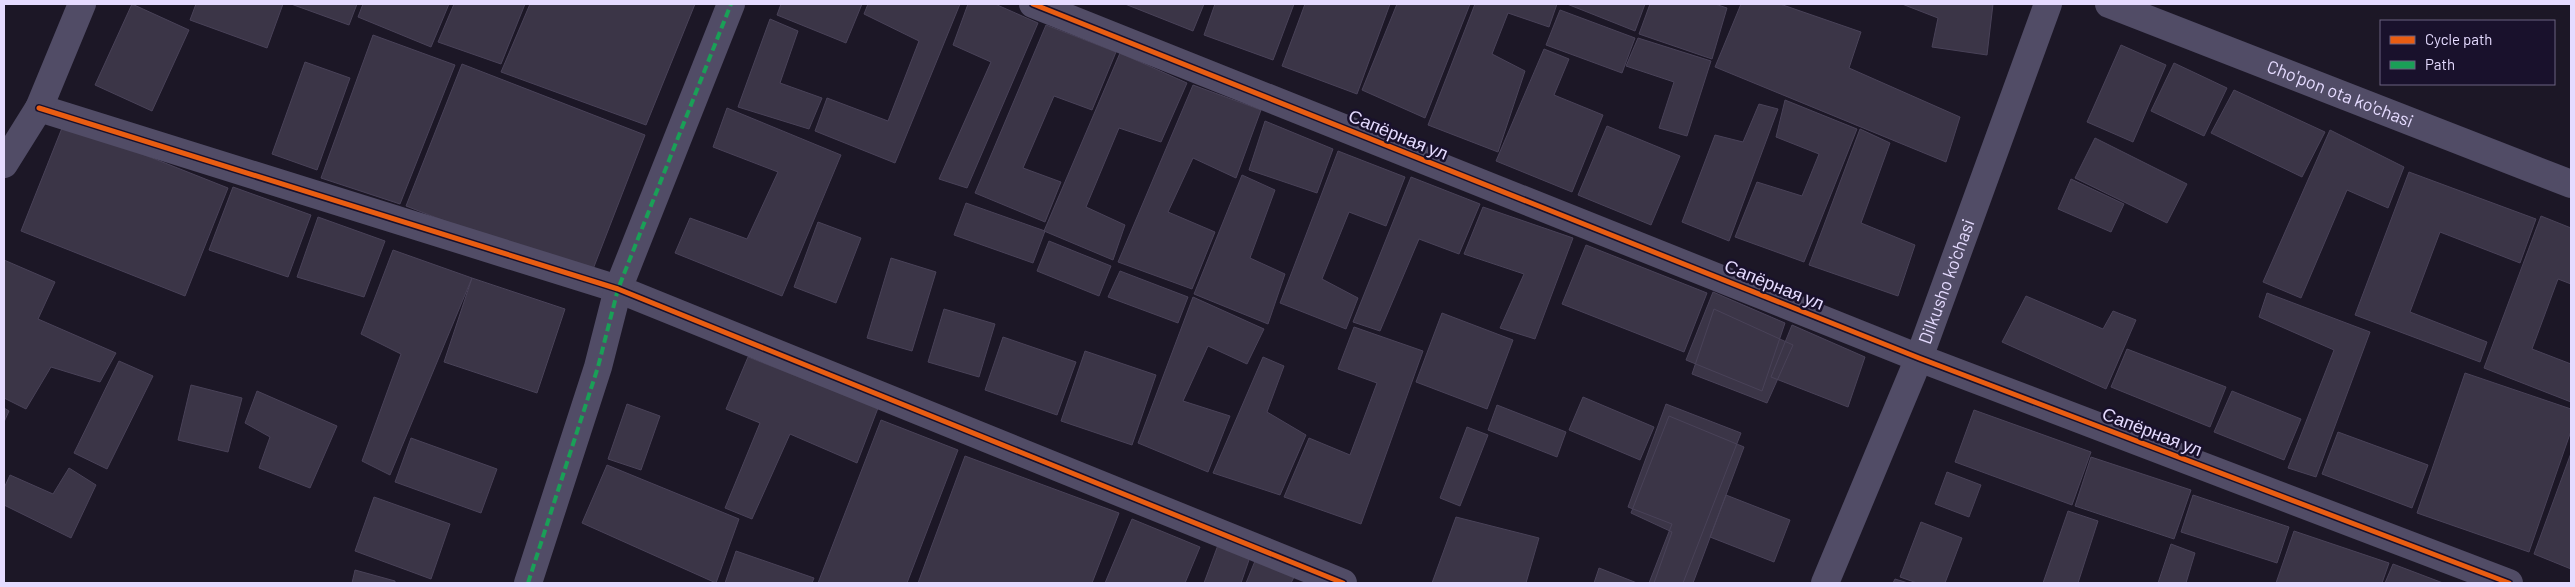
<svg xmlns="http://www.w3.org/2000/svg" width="2575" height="587" viewBox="0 0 2575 587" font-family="Barlow,sans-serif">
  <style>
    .building { fill: #3b3547; stroke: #494258 }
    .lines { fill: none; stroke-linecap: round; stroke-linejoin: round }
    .minor { stroke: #514c66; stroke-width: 28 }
    .quiet { stroke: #1a9f57; stroke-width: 4; stroke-dasharray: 8 4; stroke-linecap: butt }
    .cycleway-casing { stroke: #19112c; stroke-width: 8 }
    .cycleway { stroke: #e95d12; stroke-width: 5 }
    .labels { text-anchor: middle; stroke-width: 5; stroke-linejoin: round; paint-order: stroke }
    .street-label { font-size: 18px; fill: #e5dbff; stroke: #19112c }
  </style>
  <rect width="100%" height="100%" fill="#1c1726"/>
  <path class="building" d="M132,4L189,30L152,111L95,85Z
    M196,4H283L267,48L190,20Z
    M291,4H357L349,25Z
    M363,4H449L431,47L358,17Z
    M454,4H525L501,64L438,42Z
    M530,4H695L646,125L501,72Z
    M781,4H862L846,43L777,15Z
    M868,4H960L895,163L815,131L827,98L888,121L919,41L864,14Z
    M968,4H995L1038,23L967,188L939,179L991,62L953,45Z
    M1125,4H1204L1193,31Z
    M1215,4H1294L1273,60L1204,35Z
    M1305,4H1390L1357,94L1282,66Z
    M1397,4H1470L1425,118L1362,90Z
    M1475,4H1557L1549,27L1508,13L1492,54L1525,71L1498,152L1428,125Z
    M1567,4H1645L1635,31Z
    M1650,4H1715L1727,8L1712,59L1639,34Z
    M1741,4H1780L1861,32L1849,68L1960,117L1946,162L1715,67Z
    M1902,4H1993L1987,55L1932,47L1938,18Z
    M1560,10L1635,38L1622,73L1546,45Z
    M770,19L798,31L780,83L822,98L809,129L738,107Z
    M1046,25L1116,52L1092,110L1054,96L1023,168L1061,182L1045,222L975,193Z
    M373,35L455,65L400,204L321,178Z
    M1638,38L1711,61L1687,136L1659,128L1674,82L1626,66Z
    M2121,45L2166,65L2133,142L2087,122Z
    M1544,49L1569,59L1554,95L1603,115L1572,192L1496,161Z
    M1120,53L1187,83L1161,142L1119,128L1086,207L1125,225L1113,260L1044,231Z
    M305,62L350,78L317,170L272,154Z
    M2174,63L2227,88L2204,136L2151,111Z
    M462,64L645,135L590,277L406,206Z
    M1193,85L1261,110L1236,178L1193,158L1168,212L1215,232L1192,289L1118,262Z
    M2234,90L2325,132L2302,177L2211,133Z
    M1785,100L1857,129L1804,262L1735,237L1757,182L1802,196L1819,154L1776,137Z
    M1759,104L1778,109L1729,241L1682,222L1715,135L1743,142Z
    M727,108L841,155L782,296L675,253L690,218L747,239L778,172L713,147Z
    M1265,121L1333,149L1317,193L1249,170Z
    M64,123L228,188L185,296L21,231Z
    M1607,126L1680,156L1651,225L1578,195Z
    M1860,129L1890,143L1861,223L1915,245L1898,296L1809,265Z
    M2330,130L2404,167L2388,208L2347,190L2301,298L2263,282Z
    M2095,138L2187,184L2167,223L2075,178Z
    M1338,151L1405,177L1386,226L1349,212L1322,279L1358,298L1346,329L1280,303Z
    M2409,172L2536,219L2520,263L2440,232L2410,312L2487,342L2480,362L2355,315Z
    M1242,175L1275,190L1250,258L1285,274L1268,324L1194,294Z
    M1411,177L1480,204L1459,254L1419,239L1380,331L1353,322Z
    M2071,179L2124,204L2111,232L2058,209Z
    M233,187L311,215L288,277L209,250Z
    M966,203L1045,231L1033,263L954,235Z
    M1483,207L1573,238L1535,339L1500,328L1524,274L1464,254Z
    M2541,216L2571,228V284L2558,279L2532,349L2571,364V402L2484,368Z
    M318,217L385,241L364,297L297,277Z
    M818,222L861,238L836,303L794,287Z
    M1049,241L1111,266L1099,296L1037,271Z
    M1586,245L1707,293L1684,352L1562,304Z
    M393,250L472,278L390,475L362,461L401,354L361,334Z
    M891,258L936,272L912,351L867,338Z
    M4,260L55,282L38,319L116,353L100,382L51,367L26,409L4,398Z
    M1120,271L1188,297L1178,323L1108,297Z
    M472,278L565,309L537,393L444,362Z
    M1713,292L1785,323L1762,391L1686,360Z
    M2267,293L2370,332L2316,477L2288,468L2334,350L2259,317Z
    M2026,296L2103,329L2113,311L2136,320L2106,389L2002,342Z
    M1193,297L1264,329L1247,364L1208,346L1183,401L1230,416L1208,472L1138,443Z
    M944,309L995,324L979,377L928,362Z
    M1714,309L1793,345L1767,403L1692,374Z
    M1442,313L1513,340L1487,409L1416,382Z
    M1792,325L1865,357L1848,407L1771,377Z
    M1354,327L1423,351L1361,524L1284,497L1309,438L1350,455L1377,383L1338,369Z
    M1003,337L1076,362L1057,415L985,390Z
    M2127,349L2226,387L2210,427L2111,387Z
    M1085,351L1156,375L1132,445L1061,421Z
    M748,357L878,408L857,463L790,434L752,519L725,508L760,423L726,409Z
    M1263,357L1284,366L1267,412L1306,435L1280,495L1213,473Z
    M119,361L153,376L107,469L74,453Z
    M2465,373L2571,409V431L2529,552L2417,513Z
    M191,385L242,398L228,452L178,440Z
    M257,391L337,426L310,488L259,468L270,437L245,423Z
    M2232,391L2301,419L2284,460L2214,432Z
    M1583,397L1654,427L1640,460L1569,430Z
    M627,404L660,416L641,470L608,459Z
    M1666,404L1741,433L1683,583H1649L1672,524L1628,507Z
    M1497,405L1566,432L1557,457L1488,430Z
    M4,408L9,411L4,422Z
    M1974,410L2091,452L2072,505L1955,462Z
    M1669,416L1744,447L1693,583H1654L1672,532L1631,513Z
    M881,420L958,450L907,583H818Z
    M1467,427L1488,435L1460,506L1440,498Z
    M2338,432L2428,465L2412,508L2322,474Z
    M411,438L497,469L481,513L395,482Z
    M2571,453V569L2534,554Z
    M965,456L1119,513L1092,583H918Z
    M2091,457L2191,490L2174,539L2075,506Z
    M607,465L739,519L716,583L582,523Z
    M69,468L96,485L71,538L4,505V488L10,475L53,494Z
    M1947,472L1981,485L1969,517L1935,504Z
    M1726,495L1790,520L1774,562L1710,537Z
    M2193,495L2289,527L2277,563L2181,532Z
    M374,497L450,524L431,579L355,551Z
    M2068,511L2098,521L2078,583H2043Z
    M1456,517L1539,538L1526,583H1432Z
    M1132,519L1200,547L1185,583H1105Z
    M1921,522L1962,538L1945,583H1917L1900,577Z
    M2294,531L2389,563L2382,583H2276Z
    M2171,544L2195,553L2186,583H2158Z
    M1218,545L1250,557L1241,583H1204Z
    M736,551L814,578L812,583H725Z
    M1255,561L1294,577L1291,583H1246Z
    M2393,564L2443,583H2385Z
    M1599,568L1637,583H1594Z
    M355,570L395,581V583H352Z
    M1895,579L1908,583H1893Z"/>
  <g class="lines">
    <g class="minor">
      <path d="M1033,4L1919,358L2509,583"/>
      <path id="s1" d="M2109,4L2571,184"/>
      <path d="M39,108L618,289L1343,583"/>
      <path d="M4,164L39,108L82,4"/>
      <path d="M528,583L598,367L618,289L731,4"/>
      <path id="s2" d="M1825,583L1919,358L2048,4"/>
    </g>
    <path class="quiet" d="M528,583L598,367L618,289L731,4"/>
    <g class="cycleway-casing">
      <path id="cycleway" d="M1033,4L1919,358L2509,583
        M39,108L618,289L1343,583"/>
    </g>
    <use href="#cycleway" class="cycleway"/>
  </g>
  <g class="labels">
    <g class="street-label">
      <text dy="6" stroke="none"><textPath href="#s1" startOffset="248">Cho'pon ota ko'chasi</textPath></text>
      <text transform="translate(1398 135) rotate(22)" y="6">Сапёрная ул</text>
      <text dy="6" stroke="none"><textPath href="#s2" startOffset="325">Dilkusho ko'chasi</textPath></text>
      <text transform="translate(1774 285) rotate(22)" y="6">Сапёрная ул</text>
      <text transform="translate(2152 432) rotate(21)" y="6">Сапёрная ул</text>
    </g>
  </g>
  <rect width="2575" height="587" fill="none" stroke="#e5dbff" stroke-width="10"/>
  <rect x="2380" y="20" width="175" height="65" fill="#19112c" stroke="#6b6280"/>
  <rect x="2390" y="36" width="25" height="8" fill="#e95d12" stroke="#6b6280"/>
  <text x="2425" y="45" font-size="15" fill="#e5dbff">Cycle path</text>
  <rect x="2390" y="61" width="25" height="8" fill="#1a9f57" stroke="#6b6280"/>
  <text x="2425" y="70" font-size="15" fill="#e5dbff">Path</text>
</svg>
